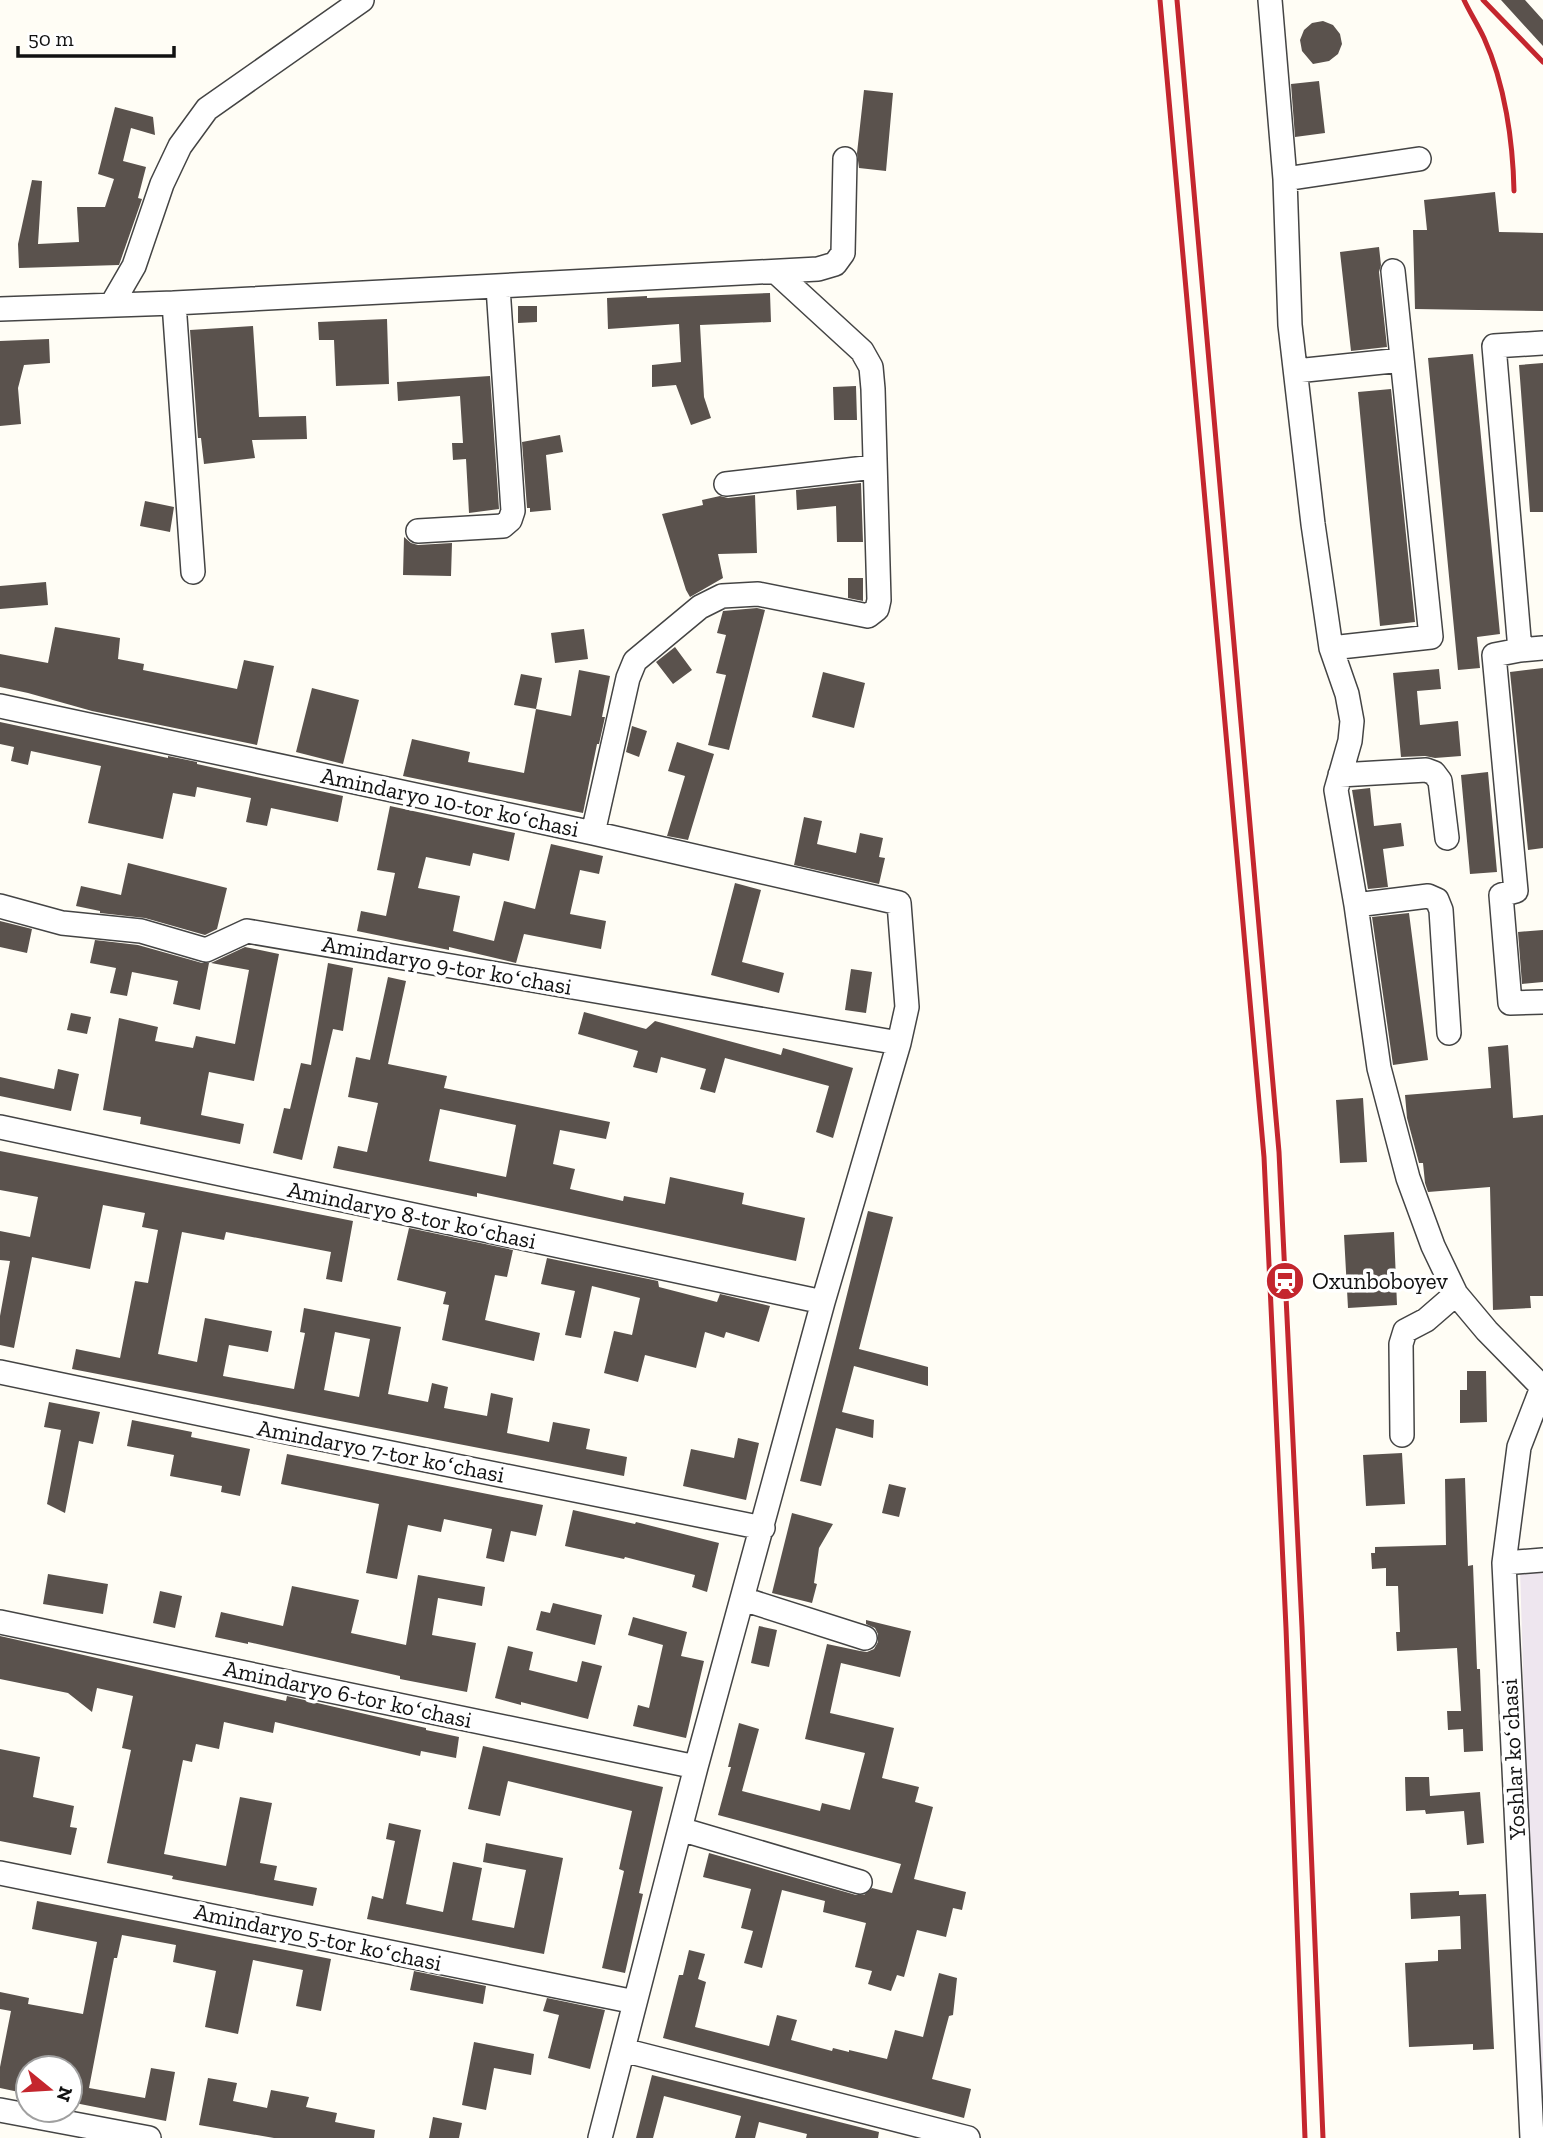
<svg xmlns="http://www.w3.org/2000/svg" width="1543" height="2138" viewBox="0 0 1543 2138" font-family="'Zilla Slab',serif">
  <style>
    .industrial { fill: #eee6ef }
    .building { fill: #5a524d; fill-rule: evenodd }
    .lines { fill: none; stroke-linecap: round; stroke-linejoin: round }
    .minor-casing { stroke: #444; stroke-width: 26 }
    .minor { stroke: #fff; stroke-width: 23 }
    .rail { stroke: #c4262e; stroke-width: 5 }
    .labels { text-anchor: middle; stroke-width: 7; stroke-linejoin: round; paint-order: stroke }
    .street-label { font-size: 23px; fill: #111; stroke: #fff }
    .poi-label { font-size: 23px; fill: #111; stroke: #fff; text-anchor: start }
  </style>
  <rect width="100%" height="100%" fill="#fffdf5"/>
  <path class="industrial" d="M1543,1567V2138H1537L1520,1569Z"/>
  <path class="building" d="M1501,0H1525L1543,20V46Z
    M1323,21L1333,25L1340,34L1342,44L1338,54L1329,61L1313,64L1302,51L1300,40L1304,30L1312,23Z
    M1319,81L1325,133L1295,137L1291,84Z
    M864,90L893,93L886,171L859,168L857,153Z
    M115,107L153,117L155,135L131,128L123,161L146,167L138,198L142,199L119,265L19,268L18,244L32,180L42,181L38,244L79,242L77,207H105L114,179L98,174Z
    M1495,192L1499,232L1543,233V311L1415,309L1413,230H1427L1424,200Z
    M1379,247L1381,265L1379,272L1387,347L1351,351L1340,252Z
    M770,293L771,322L700,325L704,397L711,418L691,425L676,385L652,387V365L681,362L679,324L608,329L607,298L647,296V298Z
    M518,306H537V322L518,323Z
    M387,319L389,384L336,386L334,340H319L318,322Z
    M253,326L259,417L306,416L307,439L252,440L255,458L204,464L201,438H198L190,330Z
    M49,339L50,363L24,365L18,388L21,424L0,426V341Z
    M1473,354L1500,634L1477,637L1480,668L1458,670L1428,358Z
    M1543,363V512H1530L1519,365Z
    M490,376L499,509L469,513L466,459L453,460L452,443H463L460,396L398,401L397,382Z
    M856,386L857,420H834L833,387Z
    M1391,389L1415,622L1380,626L1358,392Z
    M560,435L563,452L546,455L551,510L530,512V508H527L522,442Z
    M861,483L863,542H837L836,506L797,510L796,490Z
    M755,495L757,553L718,554L723,578L690,597L686,590L662,514L703,505L702,500L720,496L728,498Z
    M145,501L174,507L170,532L140,526Z
    M404,537L411,543L418,545L452,543L451,576L403,575Z
    M848,578H863V601L848,598Z
    M46,582L48,605L0,609V586Z
    M757,608L765,610L729,750L708,745L726,675L716,673L726,635L717,633L723,611Z
    M55,627L120,638L118,659L144,664L143,670L237,689L244,660L274,666L257,745L92,711L28,693L0,687V654L48,663Z
    M584,629L588,659L555,663L551,633Z
    M675,647L692,670L673,684L656,662Z
    M1543,668V848L1528,850L1510,672Z
    M1439,669L1441,689L1417,691L1420,725L1458,721L1461,756L1435,758L1425,756L1401,757L1393,673Z
    M579,670L610,676L602,717H605L599,744H597L583,813L403,776L412,739L470,752L468,762L524,773L536,709L571,716Z
    M823,672L865,683L854,728L812,717Z
    M521,674L542,678L536,709L514,705Z
    M312,688L359,700L343,764L296,752Z
    M0,722L168,758V756L197,762V764L343,796L338,822L271,808L267,826L246,822L251,798L197,787L195,797L173,793L163,839L88,823L101,766L31,751L28,765L11,761L14,747L0,744Z
    M632,726L647,731L639,757L626,752Z
    M677,742L714,754L688,840L667,836L685,776L668,771Z
    M1488,772L1497,872L1470,874L1461,775Z
    M1370,788L1374,826L1401,823L1404,846L1383,849L1388,887L1368,889L1352,790Z
    M390,806L515,833L509,861L473,853L470,866L426,857L418,888L460,896L453,931L494,941L504,901L535,909L551,844L603,856L599,874L580,870L570,914L606,921L601,949L524,934L516,963L449,947V950L357,931L361,911L386,916L395,873L377,870Z
    M804,817L822,821L817,844L856,853L860,833L883,838L879,857L885,858L879,884L794,865Z
    M128,863L227,888L217,929L205,935L145,918L100,913V911L76,906L81,886L121,895Z
    M735,883L761,890L742,962L784,973L779,993L711,975Z
    M1409,913L1428,1060L1393,1065L1372,917Z
    M0,921L32,929L27,953L0,947Z
    M1543,930V982L1522,984L1518,932Z
    M95,940L138,945L202,963H209L200,1010L173,1004L178,981L132,972L127,996L110,993L116,968L90,963Z
    M245,947L279,954L254,1081L209,1072L201,1115L244,1124L240,1144L140,1124L141,1117L103,1110L119,1018L158,1027L155,1041L193,1048L196,1036L235,1044L249,970L211,963Z
    M328,963L353,968L343,1031L333,1029L302,1160L273,1153L284,1108L290,1109L301,1063L311,1065Z
    M851,969L872,972L866,1013L845,1010Z
    M388,977L406,981L388,1064L447,1076L444,1088L610,1122L606,1139L560,1130L553,1164L575,1169L570,1189L623,1201L624,1196L665,1204L670,1177L744,1193L742,1204L805,1218L796,1261L477,1193V1197L333,1168L338,1146L367,1152L378,1103L348,1097L356,1057L370,1060ZM440,1109L516,1125L506,1177L429,1161Z
    M584,1012L646,1029L655,1021L781,1055L783,1048L853,1068L833,1138L816,1132L829,1086L725,1058L715,1093L700,1089L706,1069L661,1057L657,1073L633,1067L638,1051L578,1034Z
    M71,1013L91,1017L87,1034L67,1030Z
    M1508,1045L1513,1118L1543,1115V1296H1530L1531,1308L1493,1310L1490,1187L1428,1192L1425,1183L1423,1163H1419L1407,1118L1405,1095L1491,1088L1488,1047Z
    M58,1069L79,1074L71,1111L0,1096V1077L54,1089Z
    M1363,1098L1367,1162L1340,1163L1336,1100Z
    M0,1151L353,1221L342,1282L326,1279L331,1252L226,1232L224,1240L182,1232L158,1354L197,1362L205,1318L272,1331L268,1352L229,1345L223,1376L294,1389L305,1333L300,1332L304,1308L401,1327L388,1394L428,1402L432,1383L448,1387L444,1408L487,1416L491,1393L513,1398L507,1433L549,1442L553,1422L590,1429L586,1449L627,1457L624,1476L72,1369L76,1349L120,1358L135,1281L148,1283L158,1230L142,1227L145,1213L103,1205L90,1269L32,1257L14,1348L0,1345V1316L10,1261L0,1260V1231L30,1237L38,1197L0,1190ZM335,1332L370,1339L359,1397L324,1390Z
    M868,1211L893,1217L859,1349L928,1367V1386L854,1366L842,1412L874,1420L873,1438L836,1428L821,1486L800,1481Z
    M409,1228L513,1250L507,1277L495,1275L485,1320L540,1333L534,1361L442,1340L449,1305L443,1304L446,1292L397,1280Z
    M1394,1232L1397,1305L1348,1308L1344,1235Z
    M547,1258L658,1281L659,1287L717,1302L720,1294L770,1306L759,1342L726,1332L724,1338L705,1332L696,1368L645,1355L638,1382L604,1373L614,1331L632,1335L640,1298L592,1286L581,1338L565,1335L575,1291L541,1284Z
    M1467,1371H1486L1487,1422L1460,1423V1390H1467Z
    M49,1402L100,1412L93,1444L79,1441L65,1513L47,1504L61,1430L44,1427Z
    M132,1420L192,1432L191,1437L250,1449L240,1496L221,1492L222,1486L170,1476L174,1455L127,1446Z
    M738,1438L759,1443L746,1500L683,1486L691,1449L734,1458Z
    M1402,1453L1405,1504L1366,1506L1363,1455Z
    M287,1454L543,1505L536,1536L511,1531L504,1562L486,1558L492,1529L444,1519L441,1532L408,1525L397,1579L366,1573L379,1504L281,1484Z
    M1465,1478L1468,1566L1473,1565L1477,1669H1480L1483,1751L1464,1752L1463,1729L1448,1730L1447,1711H1461L1457,1648L1397,1651L1396,1632H1400L1398,1586H1386V1568L1372,1569L1371,1553H1375V1547L1446,1545L1445,1479Z
    M889,1484L906,1488L899,1517L882,1513Z
    M573,1510L635,1524L636,1522L719,1543L707,1592L692,1587L695,1575L625,1557L624,1559L565,1546Z
    M792,1513L833,1524L819,1548L814,1583L817,1584L812,1603L772,1593Z
    M48,1574L108,1584L103,1614L43,1604Z
    M418,1575L485,1587L482,1606L438,1598L432,1635L476,1643L467,1692L400,1679V1676L248,1642V1644L215,1637L221,1612L283,1626L292,1586L359,1600L351,1633L406,1645Z
    M160,1591L182,1596L175,1628L153,1623Z
    M553,1603L602,1615L595,1645L536,1630L541,1611L550,1613Z
    M633,1617L687,1632L681,1656L704,1661L686,1738L633,1726L638,1705L649,1708L663,1645L628,1635Z
    M866,1620L911,1631L900,1677L841,1663L830,1713L894,1728L882,1778L919,1787L915,1802L933,1807L914,1879L966,1892L962,1910L953,1908L946,1937L917,1930L904,1977L897,1975L891,1991L868,1984L872,1971L855,1967L866,1923L823,1912L825,1901L782,1890L762,1968L744,1963L753,1931L741,1928L751,1889L703,1877L709,1853L856,1895H864L872,1888L892,1893L901,1864L718,1815L731,1767H728L739,1723L759,1729L742,1791L820,1811L822,1803L850,1810L865,1753L805,1739L827,1644L860,1651L867,1652L874,1649L878,1642V1634L875,1628L866,1624Z
    M759,1626L777,1630L769,1667L751,1663Z
    M0,1636L286,1701L287,1696L426,1728V1730L459,1737L456,1758L421,1751L420,1756L275,1722L273,1733L224,1722L219,1749L196,1744L192,1762L183,1760L164,1854L226,1866L240,1797L272,1803L260,1863L277,1866L274,1880L317,1888L313,1906L172,1879L173,1876L107,1863L131,1750L122,1748L133,1696L97,1688L92,1712L68,1693L0,1679Z
    M508,1646L533,1652L529,1670L577,1682L582,1661L602,1666L588,1719L521,1702V1705L495,1698Z
    M483,1746L663,1787L639,1893L643,1894L625,1973L602,1968L624,1871L619,1869L632,1811L508,1781L500,1816L468,1809Z
    M0,1749L40,1757L33,1797L74,1806L70,1827L77,1828L71,1855L0,1841Z
    M1405,1777H1429L1430,1796L1480,1792L1484,1843L1467,1845L1464,1811L1426,1814L1425,1810L1406,1811Z
    M389,1823L421,1830L406,1904L443,1912L453,1862L482,1868L472,1920L514,1928L526,1870L483,1862L486,1843L563,1858L544,1954L367,1919L372,1896L383,1899L395,1841L386,1839Z
    M1459,1891V1895L1486,1894L1494,2049L1473,2050V2044L1409,2047L1405,1963L1438,1961V1950L1461,1949L1460,1916L1411,1919L1410,1893Z
    M37,1901L331,1959L321,2011L296,2006L303,1970L253,1960L238,2034L205,2027L216,1971L173,1962L176,1945L122,1935L117,1958H114L89,2088L145,2098L151,2068L175,2072L166,2121L70,2102V2068H28V2094L0,2088V2067L11,2011L0,2009V1992L29,1998L28,2004L83,2014L97,1942L32,1929Z
    M689,1950L705,1954L698,1979L706,1982L695,2027L769,2046L777,2015L797,2020L791,2040L832,2051L833,2048L849,2052V2050L887,2059L895,2030L923,2037L939,1973L957,1978L953,2015L949,2016L932,2079L971,2089L964,2118L663,2038L679,1975H683Z
    M414,1971L486,1986L483,2004L410,1990Z
    M547,1998L605,2010L590,2069L548,2058L559,2015L543,2011Z
    M474,2042L534,2054L531,2075L494,2068L486,2110L462,2105Z
    M652,2075L879,2132L878,2138H806L807,2134L759,2122L755,2138H735L741,2116L664,2096L653,2138H636Z
    M208,2078L237,2083L233,2101L267,2108L271,2090L309,2097L306,2107L337,2113L335,2122L375,2130L374,2138H274L199,2125Z
    M433,2117L462,2123L459,2138H429Z"/>
  <g class="lines">
    <g class="minor-casing">
      <path id="minor" d="M1270,0L1285,179L1290,325L1313,524L1331,648L1347,694L1352,721L1350,741L1336,790L1356,905L1379,1068L1408,1178L1433,1246L1456,1294L1487,1331L1542,1387
        M1285,179L1419,159
        M174,303L193,572
        M112,304L134,266L162,184L180,146L207,109L362,0
        M0,309L174,303L818,269L835,264L843,253L845,159
        M1543,343L1494,346L1520,650L1494,655L1516,891L1501,895L1510,1003L1543,1002
        M1296,371L1402,360
        M726,484L874,467
        M418,531L503,526L510,520L513,511L498,287
        M1331,648L1431,637L1393,271
        M1520,650L1543,648
        M0,706L593,833L899,903L907,1007L899,1043L823,1302L696,1767L600,2138
        M1340,775L1426,770L1434,773L1440,781L1447,838
        M593,833L628,678L635,661L700,607L722,596L758,594L868,616L877,609L879,600L873,389L871,367L862,351L777,273
        M1356,905L1428,896L1437,900L1441,910L1449,1033
        M0,906L62,923L141,931L206,950L247,931L899,1043
        M0,1127L823,1302
        M0,1372L287,1432L763,1528
        M1402,1435L1401,1344L1405,1331L1426,1320L1456,1294
        M1504,1563L1543,1560
        M743,1599L865,1638
        M0,1622L696,1767
        M680,1829L860,1882
        M0,1873L635,2002
        M623,2050L968,2138
        M0,2110L149,2138
        M1532,2138L1504,1563L1519,1447L1543,1385"/>
    </g>
    <use href="#minor" class="minor"/>
    <path class="rail" d="M1160,0L1264,1157L1286,1628L1305,2138
      M1177,0L1279,1152L1302,1627L1323,2138
      M1464,0C1470,13 1478,25 1484,38C1505,84 1513,142 1514,191
      M1483,0L1543,62"/>
  </g>
  <defs>
    <g id="station-disc" transform="scale(2.0125)"><circle r="9.5" fill="#c4262e" stroke="#fff"/><path d="M-3-6H3Q5-6 5-4V2Q5 4 3 4L4.5 6H3L1.5 4h-3L-3 6H-4.5L-3 4Q-5 4-5 2V-4Q-5-6-3-6ZM-3.5-4v3h7v-3ZM-3.5 1v1.5H-2V1ZM2 1v1.5H3.5V1Z" fill="#fff"/></g>
  </defs>
  <g fill-rule="evenodd">
    <use href="#station-disc" x="1285" y="1281"/>
  </g>
  <g class="labels">
    <g class="street-label">
      <text transform="translate(450 802) rotate(12)" y="8">Amindaryo 10-tor koʻchasi</text>
      <text transform="translate(447 965) rotate(10)" y="8">Amindaryo 9-tor koʻchasi</text>
      <text transform="translate(412 1215) rotate(12)" y="8">Amindaryo 8-tor koʻchasi</text>
      <text transform="translate(381 1451) rotate(11)" y="8">Amindaryo 7-tor koʻchasi</text>
      <text transform="translate(348 1694) rotate(12)" y="8">Amindaryo 6-tor koʻchasi</text>
      <text transform="translate(1513 1759) rotate(-93)" y="8">Yoshlar koʻchasi</text>
      <text transform="translate(318 1937) rotate(12)" y="8">Amindaryo 5-tor koʻchasi</text>
    </g>
    <g class="poi-label">
      <text x="1312" y="1289">Oxunboboyev</text>
    </g>
  </g>
  <g transform="translate(49 2089) rotate(108)"><circle r="33" fill="#ffffff" stroke="#a0a0a0" stroke-width="2"/>
  <path d="M0-5L12 26L0 18L-12 26Z" fill="#c4262e"/>
  <text y="-10" font-size="19" font-weight="bold" text-anchor="middle" fill="#111111">N</text>
  </g>
  <path d="M18 46v10h156v-10" fill="none" stroke="#111111" stroke-width="3.5"/>
  <text x="28" y="46" font-size="21" fill="#111111" stroke="#ffffff" stroke-width="5" paint-order="stroke">50 m</text>
</svg>
